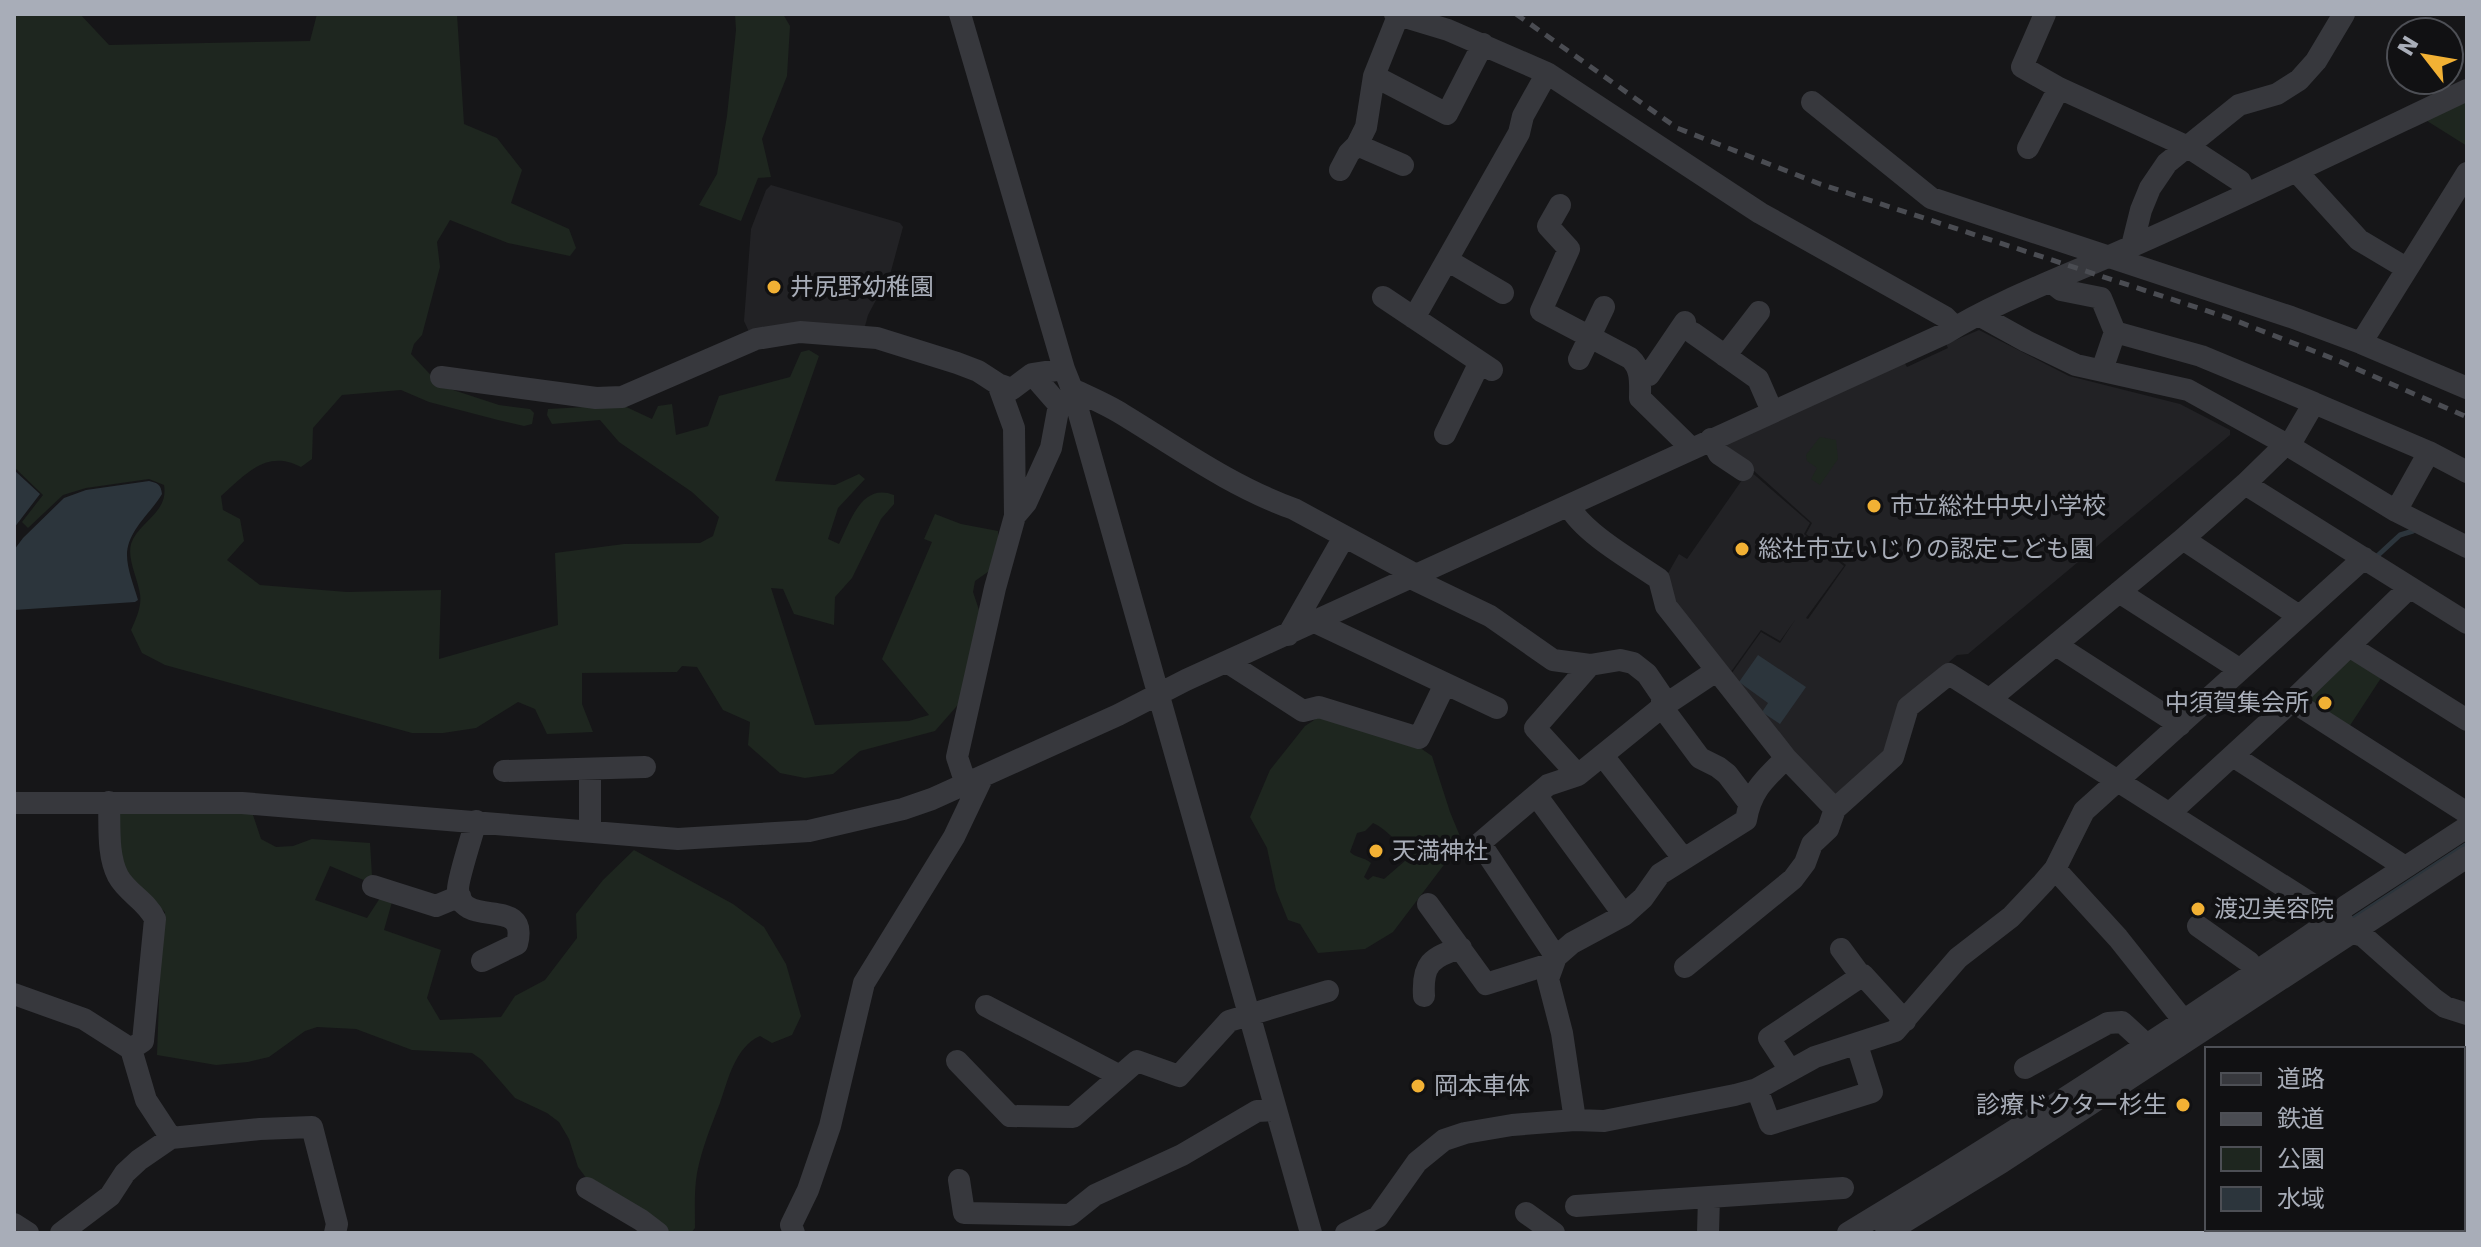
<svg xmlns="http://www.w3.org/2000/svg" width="2481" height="1247" viewBox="0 0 2481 1247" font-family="'DejaVu Sans','Noto Sans JP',sans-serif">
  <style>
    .built { fill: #222225 }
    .green { fill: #1e261f; fill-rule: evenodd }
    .water { fill: #2c353c }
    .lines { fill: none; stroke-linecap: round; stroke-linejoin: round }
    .stream { stroke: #2c353c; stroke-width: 5 }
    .minor { stroke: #37383d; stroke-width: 22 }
    .highway { stroke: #63666e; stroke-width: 34 }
    .rail { stroke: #4a4c52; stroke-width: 5; stroke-dasharray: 10 8; stroke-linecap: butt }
    .poi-dot { fill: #f2b134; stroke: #111113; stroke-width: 3 }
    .labels { text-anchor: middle; stroke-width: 8; stroke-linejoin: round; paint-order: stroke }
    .poi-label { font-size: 24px; fill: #a8adb8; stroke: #111113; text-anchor: start }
  </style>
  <rect width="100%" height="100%" fill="#161618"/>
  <path class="built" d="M771,185L900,223L903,227L888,282H884L880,288L876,300L868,315L864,330L750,334L744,321L751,229L766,190Z
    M1979,330L2069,376L2180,404L2230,430V435L1968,654L1957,655L1902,703L1891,753L1832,798L1729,677L1761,632L1780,643L1795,620L1780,641L1761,630L1728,676L1672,606L1666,577L1679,554L1687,559L1749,470L1810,523L1804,534L1844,566L1806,618L1808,619L1846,565L1806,534L1812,523L1726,446L1728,443L1904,362L1907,367L1948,348L1946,344Z"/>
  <path class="green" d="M14,14H80L109,45L310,41L317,14H457L464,124L497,138L522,170L511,203L569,229L576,248L570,256L508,243L450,220L437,242L440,267L422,335L414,344L411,354L441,386L499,405L530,409L534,413L532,424L524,426L498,420L429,402L401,390L342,395L313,428L312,459L301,467C266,449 246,474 221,496L223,510L240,519L244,541L227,560L260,585L347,592L441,590L439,659L558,625L555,553L624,544L700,543L713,536L719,517L692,492L619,442L600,420L552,424L547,415L548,409L622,405L652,419L658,406L672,404L676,435L708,426L719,396L790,377L801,352L809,350L819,356L775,481L835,485L859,474L865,479L838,508L828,539L839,544C850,523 861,482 894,495V504L881,519L852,578L835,597L834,625L794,614L783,589L771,588L815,725L909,721L929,715L882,659L932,542L924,539L935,514L961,524L998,531V547L992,569L975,581L973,592L981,616L963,699L935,731L860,751L833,774L805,778L780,773L748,745L750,722L723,710L697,667L682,666L677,672L582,673V704L593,732L547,734L535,709L518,702L476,728L443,733H412L165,665L142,653L131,630C136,619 142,606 140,594C138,579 127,559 131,544C138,522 169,513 164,485L149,479L86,488L63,495L28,528L22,522L43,495L14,467Z
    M735,14H783L790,26L787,76L762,139L771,177L758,178L741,221L699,205L717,174L727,116L736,30Z
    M2467,98V146L2424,119Z
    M1820,437L1836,440L1838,459L1820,485L1811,479L1817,468L1807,461L1806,455Z
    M2349,652L2383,675L2347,730L2298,701Z
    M1322,715L1410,741L1432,756L1450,812L1462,841L1393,932L1365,949L1318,953L1300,924L1288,920L1276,890L1267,848L1250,817L1270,770L1305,726ZM1373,823C1387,829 1395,843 1410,848L1413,854L1384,879L1373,876L1368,880L1364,877L1371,863C1364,857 1356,858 1350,852L1357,833L1365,831Z
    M252,812L261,839L276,847L293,846L312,839L370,843L372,876L366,881L330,866L315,900L367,918L380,898L392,902L384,930L441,950L427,998L440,1020L501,1017L515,996L545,980L577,938L576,914L603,880L634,850L733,904L764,927L786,964L801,1016L792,1035L772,1043L760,1036C735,1047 728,1080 720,1103C711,1126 702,1148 697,1173C694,1191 695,1210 695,1228L691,1233H675L658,1227L587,1179L578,1167L569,1139L559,1122L547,1113L515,1098L482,1060L472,1053L412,1050L356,1029L317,1027L305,1031L269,1057L248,1062L216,1065L157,1055L161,945L165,912L127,879L115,828L116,813Z"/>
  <path class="water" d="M14,470L40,494L14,528Z
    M149,481C157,483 161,484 162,494C151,513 127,531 127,555C127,569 134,586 138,600L135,602L14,610V550L23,538L64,498L86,490Z
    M1758,655L1806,687L1780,724L1762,712L1768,703L1739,682Z"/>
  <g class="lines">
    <path class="stream" d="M2375,558L2400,535L2413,531
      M2351,920L2467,844
      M2463,1219L2467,1220
      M2434,1233L2438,1229"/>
    <path class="minor" d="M960,14L1064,369L1072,389L1311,1233
      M1395,14L1448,30L1547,73L1760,213L1945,317L1955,327
      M2045,14L2022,67L2059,88L2188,147L2240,181L2246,194
      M1374,76L1447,114L1483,44
      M1812,102L1931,198L2291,317L2361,343L2467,388
      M1357,145L1403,165
      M2028,148L2059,88
      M1340,170L1349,153L1357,145L1366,127L1374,76L1398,16
      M2297,172L2359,240L2406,268
      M1560,205L1548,226L1569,249L1541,311L1630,358C1642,369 1640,383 1640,398L1691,448
      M2132,246L2141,210L2150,188L2167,163L2239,105L2277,94L2299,80L2316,61L2344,14
      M1447,260L1503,293
      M2051,282L2061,290L2101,298L2115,332
      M1383,297L1492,370
      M1979,315L2026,341L2076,365L2188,390L2289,446
      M1414,318L1519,133L1523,116L1547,73
      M1693,333L1758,379L1772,411
      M2361,343L2467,173
      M1725,356L1759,312
      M1579,359L1604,307
      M2102,370L2115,332L2201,356L2314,403
      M1640,376L1649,375L1685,322
      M441,377L596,398L622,397L756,339L800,332L877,338L957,363L978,371L998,384L1012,389L1032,374L1064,369
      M998,384L1014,428L1015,516
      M1072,389C1089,397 1106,404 1122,414C1178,448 1232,487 1294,509L1416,575
      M1445,434L1480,362
      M1711,439L1719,454L1743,470
      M2467,472L2429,452L2396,511L2467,547
      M2245,484L2467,623
      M1569,506C1583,533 1633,561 1659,579L1666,606L1786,758L1835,809L1893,757L1908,707L1949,674L2326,913L2337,914L2350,932L2363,936L2434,999L2445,1007L2467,1014
      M2396,511L2289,446L2314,403L2429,452
      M2183,539L2299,616
      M1411,578L1490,616L1553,660L1590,665L1620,660L1633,663L1647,674L1662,696V707L1700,758L1718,767L1727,774L1749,803
      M2119,592L2239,669
      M1315,622L1497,708
      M1288,635L1344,537
      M2056,645L2180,725
      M2349,646L2467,720
      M1227,662L1303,711L1319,707L1419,738L1445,684
      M1990,699L2183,539L2245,484L2286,444
      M2292,701L2467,813
      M1603,756L1683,858
      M2233,756L2405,867
      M590,769V831
      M504,771L645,767
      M1578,775L1535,728L1590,665
      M966,784L957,757L995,588L1015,516L1026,503L1051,448L1059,405L1032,374
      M1536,795L1624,915
      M109,802C110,825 107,855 118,876C127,893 147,901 155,919L143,1041L131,1049
      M14,803H242L678,839L809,831L903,809L932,799L1118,715L1186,680L1946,333C1998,301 2056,280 2112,255C2232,203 2349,146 2467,90
      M2170,813L2292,701L2409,588
      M476,821C472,836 458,878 458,889C460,931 530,894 517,944L482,961
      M2055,869L2118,938L2184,1021
      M373,886L436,906L460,896
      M1428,904L1486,984L1553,963
      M2198,926L2249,962L2256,972
      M1841,949L1861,976
      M1556,957L1480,843L1548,785L1578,775L1662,707L1716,671
      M1685,967L1793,879L1805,863L1812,844L1828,829L1835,809
      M14,994L84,1019L131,1049L146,1100L171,1138
      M1424,996C1422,964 1431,957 1461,948
      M986,1006L1120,1076
      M957,1061L1010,1116L1073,1117L1137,1061L1179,1076L1229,1021L1328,991
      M2025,1068L2108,1023L2122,1022L2147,1045
      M1790,1070L1769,1038L1863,975L1905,1021
      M1757,1089L1770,1124L1872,1092L1857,1045
      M1575,1120L1562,1033L1548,979L1556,957L1572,943L1624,915L1643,898L1660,874L1746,820C1751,790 1765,779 1786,758
      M959,1180L964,1213L1070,1215L1095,1195L1182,1155L1257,1111L1276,1110
      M587,1188L641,1220L658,1233
      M1576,1206L1709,1197
      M1526,1213L1554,1233
      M14,1224L28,1233
      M61,1233L110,1196L125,1173L139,1160L171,1138L260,1129L312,1127L337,1224L335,1233
      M794,1233L791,1225L808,1190L830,1126L864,983L954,837L983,776
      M1346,1233L1378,1217L1417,1162L1444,1140L1465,1133L1512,1125L1575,1120L1604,1121L1735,1095L1757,1089L1815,1057L1895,1031L1958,958L2011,917L2043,883L2055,869L2084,811L2364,558
      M1708,1233L1709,1197L1843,1188
      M1848,1233C2011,1135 2170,1032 2326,924L2346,906L2467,827
      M1886,1233L2002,1162L2467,857"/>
    <path class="highway" d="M2463,1077L2467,1072
      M2308,1233L2313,1229"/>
    <path class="rail" d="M1516,14L1677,128L1820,184L2229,318L2334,359L2467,417"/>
  </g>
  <g class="poi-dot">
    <circle cx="774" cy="287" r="8"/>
    <circle cx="1874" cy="506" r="8"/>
    <circle cx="1742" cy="549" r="8"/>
    <circle cx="2325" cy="703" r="8"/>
    <circle cx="1376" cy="851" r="8"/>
    <circle cx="2198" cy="909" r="8"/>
    <circle cx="1418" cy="1086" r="8"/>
    <circle cx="2183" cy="1105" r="8"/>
  </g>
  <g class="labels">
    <g class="poi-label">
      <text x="790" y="295">井尻野幼稚園</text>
      <text x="1890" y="514">市立総社中央小学校</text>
      <text x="1758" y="557">総社市立いじりの認定こども園</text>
      <text x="2309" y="711" text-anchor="end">中須賀集会所</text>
      <text x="1392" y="859">天満神社</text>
      <text x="2214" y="917">渡辺美容院</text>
      <text x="1434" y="1094">岡本車体</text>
      <text x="2167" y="1113" text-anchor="end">診療ドクター杉生</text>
    </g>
  </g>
  <rect width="2481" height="1247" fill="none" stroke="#a8adb8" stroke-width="32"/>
  <rect x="2205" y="1047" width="260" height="184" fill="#111113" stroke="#4d4f55" stroke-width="2"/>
  <rect x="2221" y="1073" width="40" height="12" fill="#37383d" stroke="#4d4f55" stroke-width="2"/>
  <text x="2277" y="1087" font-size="24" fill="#a8adb8">道路</text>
  <rect x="2221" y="1113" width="40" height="12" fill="#4a4c52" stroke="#4d4f55" stroke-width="2"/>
  <text x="2277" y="1127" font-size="24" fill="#a8adb8">鉄道</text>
  <rect x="2221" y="1147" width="40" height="24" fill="#1e261f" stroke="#4d4f55" stroke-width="2"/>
  <text x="2277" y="1167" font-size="24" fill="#a8adb8">公園</text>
  <rect x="2221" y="1187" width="40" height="24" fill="#2c353c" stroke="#4d4f55" stroke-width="2"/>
  <text x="2277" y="1207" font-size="24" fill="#a8adb8">水域</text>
  <g transform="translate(2425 56) rotate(301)"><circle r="38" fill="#111113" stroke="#4d4f55" stroke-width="2"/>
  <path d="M0-6L14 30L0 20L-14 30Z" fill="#f2b134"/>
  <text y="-12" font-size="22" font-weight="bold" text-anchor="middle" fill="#a8adb8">N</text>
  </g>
</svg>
